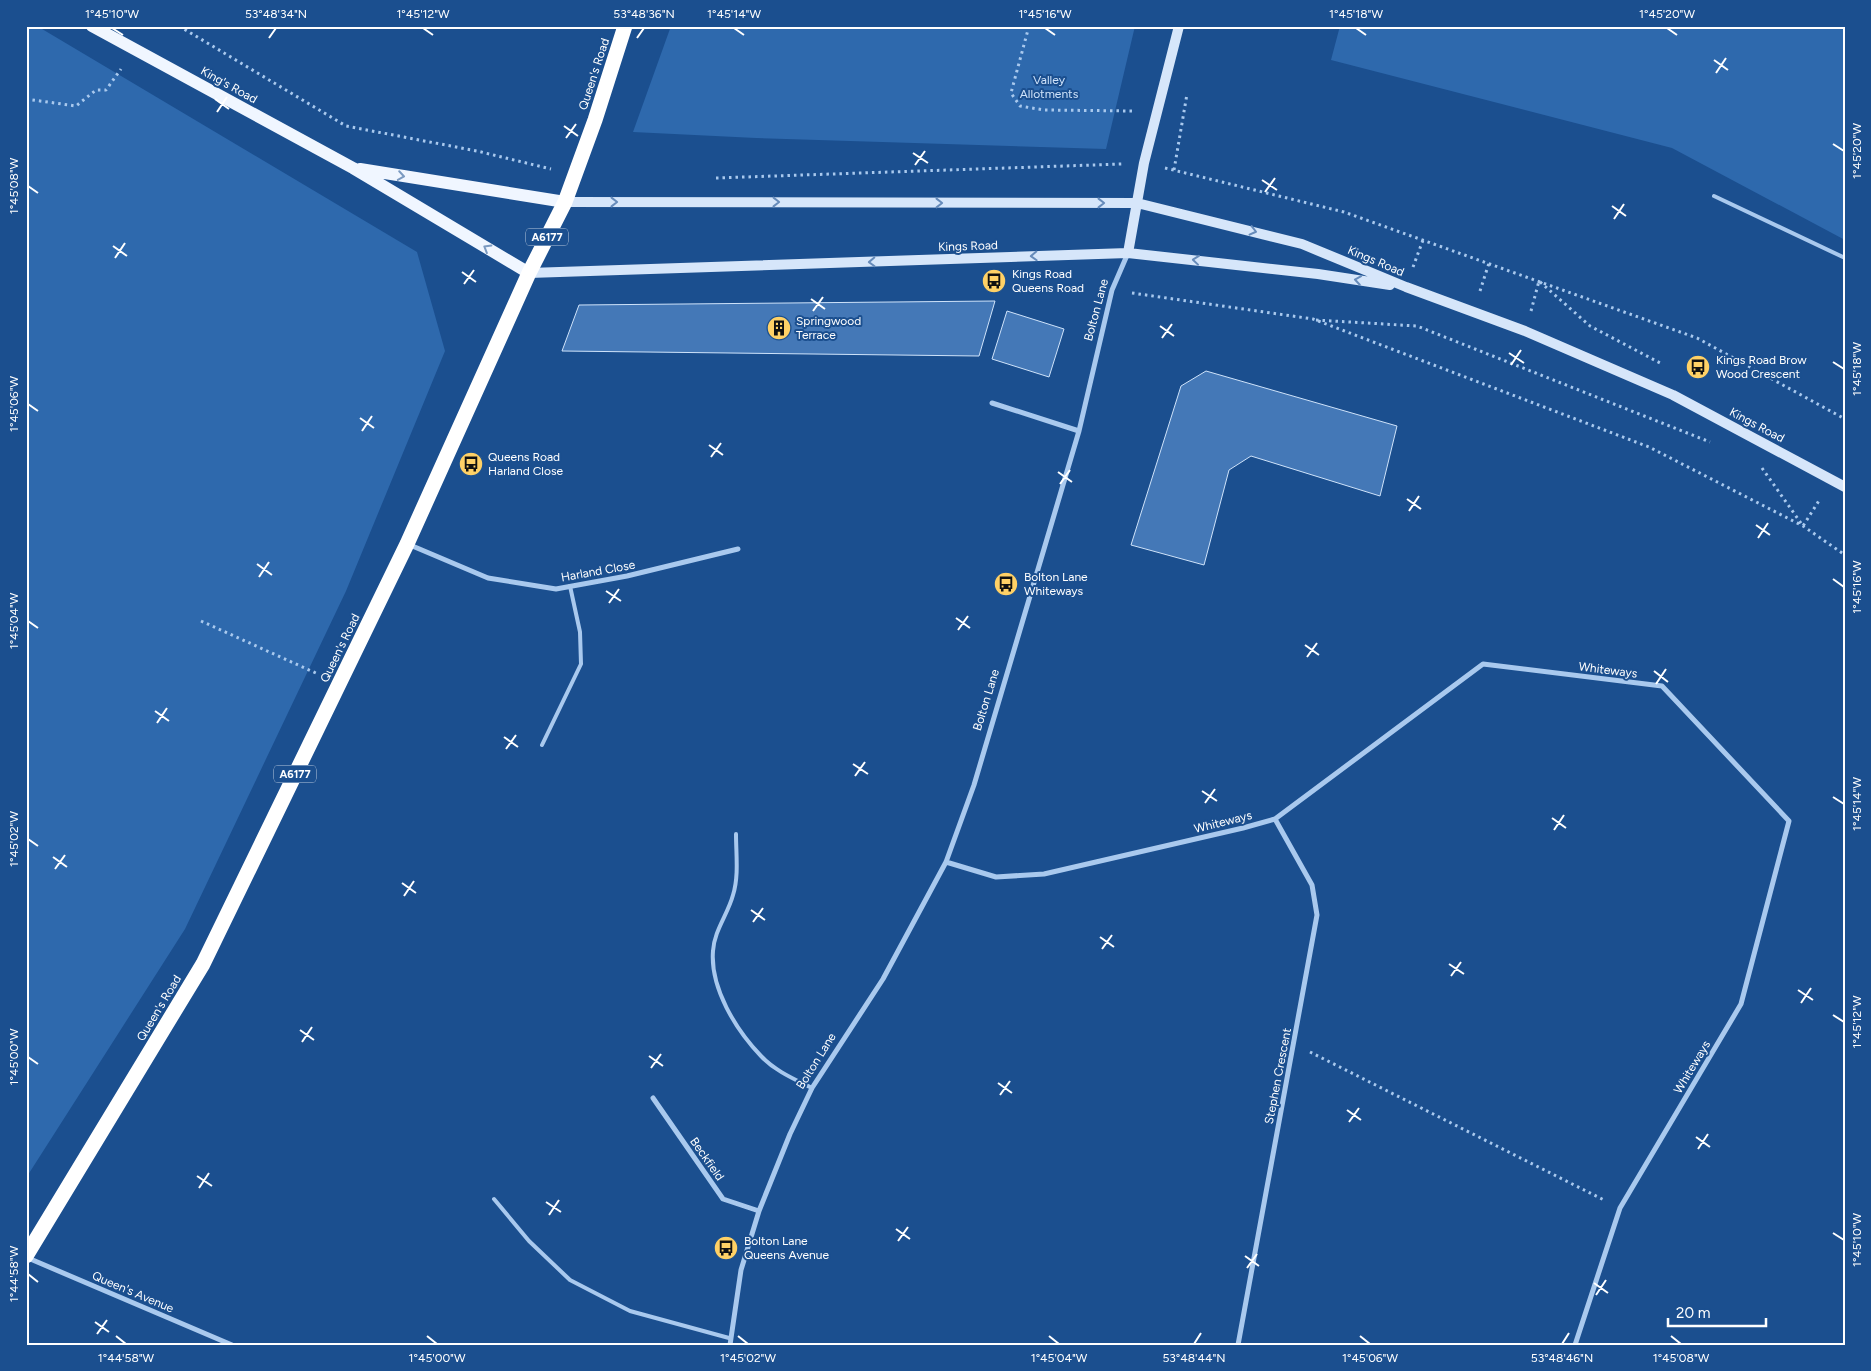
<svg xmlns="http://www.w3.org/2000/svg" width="1871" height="1371" viewBox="0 0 1871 1371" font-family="Figtree,sans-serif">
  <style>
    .green { fill: #2e69ad }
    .building { fill: #4478b7; stroke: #cfe3fa }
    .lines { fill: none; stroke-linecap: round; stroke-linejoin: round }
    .path { stroke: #a9c9ee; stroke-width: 3; stroke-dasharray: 2.5 4; stroke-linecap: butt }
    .lane { stroke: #a9c9ee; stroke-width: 4 }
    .street { stroke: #a9c9ee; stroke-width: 5 }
    .secondary { stroke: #d6e6fa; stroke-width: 10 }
    .primary { stroke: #f0f6ff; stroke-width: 12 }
    .highway { stroke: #fff; stroke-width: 15 }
    .oneway { stroke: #7b9ac1 }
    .oneway2 { stroke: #668bba }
    .ticks { fill: none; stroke: #fff; stroke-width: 2 }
    .labels { text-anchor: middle; stroke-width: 4; stroke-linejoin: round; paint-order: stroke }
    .shield { fill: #1b4f8f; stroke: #bbcadd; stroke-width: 1 }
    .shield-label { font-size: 11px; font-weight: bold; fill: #fff }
    .street-label { font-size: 12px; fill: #fff; stroke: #1b4f8f }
    .park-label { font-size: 12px; fill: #cfe3fa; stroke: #1b4f8f }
    .poi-label { font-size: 12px; fill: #fff; stroke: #1b4f8f; text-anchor: start }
    .neatline { fill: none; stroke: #fff; stroke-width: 2 }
    .ticks-label { font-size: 12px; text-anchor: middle; fill: #fff }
  </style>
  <rect width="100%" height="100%" fill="#1b4f8f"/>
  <path class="green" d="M26,26H37L417,252L445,351L346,591L185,929L26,1178Z
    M671,26H1135L1106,149L756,138L633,132Z
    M1340,26H1845V240L1672,148L1331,60Z"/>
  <path class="building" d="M995,301L979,356L562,351L579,305Z
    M1007,311L1064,329L1049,377L992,359Z
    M1206,371L1397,426L1380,496L1251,456L1229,470L1204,565L1131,545L1181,386Z"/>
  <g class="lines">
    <path class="path" d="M179,26L346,126L477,151L551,169
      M1029,26L1011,93L1020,106L1044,110L1134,111
      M26,99L76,106L96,90H106L121,69
      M1165,168L1344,212L1697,338L1845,419
      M1174,170L1187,94
      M716,178L1122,164
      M1413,267L1423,240
      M1480,291L1489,263
      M1132,293L1313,319L1649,447L1803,526L1845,555
      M1531,311L1539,281L1590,326L1662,364
      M1316,320L1417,326L1710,442
      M1762,468L1803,526L1820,499
      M201,621L318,674
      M1310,1052L1604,1200"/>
    <path class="lane" d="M1714,196L1845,258
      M542,745L581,664L580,632L570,586
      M736,834C736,854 739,876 733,895C728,914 714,931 713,951C710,988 736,1030 761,1056C775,1071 794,1079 812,1088
      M494,1199L529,1241L570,1280L630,1311L729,1338"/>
    <path class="street" d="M992,403L1079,431
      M410,545L488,578L556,589L627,576L738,549
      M946,862L996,877L1044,874L1243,828L1275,819L1483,664L1662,686L1789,821L1741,1004L1620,1208L1575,1345
      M653,1098L723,1199L759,1211
      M28,1258L232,1345
      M730,1345L741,1270L759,1211L790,1134L812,1088L883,979L946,862L974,785L1079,431L1112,290L1128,253
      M1238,1345L1317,915L1312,885L1275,819"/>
    <path class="secondary" d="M565,202L1137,203L1302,244L1406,287L1525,331L1673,395L1845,487
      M1128,253L1144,163L1179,26
      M529,273L1128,253L1318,274L1390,285"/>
    <path class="primary" d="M92,26L353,168L529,273
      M360,169L565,202"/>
    <path class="highway" d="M26,1256L203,964L407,544L529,273L565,202L595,120L625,26"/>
  </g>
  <defs><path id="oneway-chevron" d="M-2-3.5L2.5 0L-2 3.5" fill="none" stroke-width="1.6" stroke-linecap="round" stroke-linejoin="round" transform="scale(1.25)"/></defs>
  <g class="oneway">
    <use href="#oneway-chevron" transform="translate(401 176) rotate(9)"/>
    <use href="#oneway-chevron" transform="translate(487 248) rotate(-149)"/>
  </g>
  <g class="oneway2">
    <use href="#oneway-chevron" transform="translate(614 202)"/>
    <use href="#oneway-chevron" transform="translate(776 202)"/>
    <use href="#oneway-chevron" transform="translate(939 203)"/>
    <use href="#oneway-chevron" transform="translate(1101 203)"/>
    <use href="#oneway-chevron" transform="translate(1253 231) rotate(14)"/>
    <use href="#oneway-chevron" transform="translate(1034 256) rotate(178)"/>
    <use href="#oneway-chevron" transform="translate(1196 260) rotate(-174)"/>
    <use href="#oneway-chevron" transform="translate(872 262) rotate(178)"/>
    <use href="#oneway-chevron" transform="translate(1358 280) rotate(-171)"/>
  </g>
  <path class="ticks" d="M112,28L123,35M423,28L433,35M734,28L744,35M1045,28L1055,35M1356,28L1366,35M1667,28L1677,35M269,38L276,28M637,38L644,28M1714,60L1728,70M1716,73L1726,58M215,99L229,109M217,112L227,97M564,126L578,136M566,138L576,124M1833,144L1844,151M913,153L928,163M915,165L925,151M1262,180L1277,190M28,186L38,193M1265,192L1275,178M1612,206L1626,216M1614,219L1624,204M113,246L127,256M115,258L125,243M462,272L476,282M464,284L474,270M811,299L825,309M813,311L823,297M1160,326L1174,336M1162,338L1172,324M1509,353L1524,363M1833,362L1844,369M1511,365L1521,350M28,404L38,411M360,418L374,428M362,431L372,416M709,445L723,455M711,457L721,443M1058,472L1072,482M1060,484L1070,470M1407,499L1421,509M1409,511L1419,496M1756,525L1770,535M1758,538L1768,523M257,564L272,575M259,577L269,562M1833,579L1844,587M606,591L621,601M609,603L619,589M956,618L970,628M28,621L38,628M958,630L968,616M1305,645L1319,655M1307,657L1317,643M1654,671L1668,682M1656,684L1666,669M155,711L169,721M157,723L167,708M504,737L518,747M506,749L516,735M853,764L868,774M855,776L865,762M1202,791L1217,801M1833,797L1844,804M1205,803L1215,789M1552,818L1566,828M1554,830L1564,815M28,839L38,846M53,857L67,867M55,869L65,855M402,883L416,893M404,896L414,881M751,910L765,920M753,922L763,908M1100,937L1114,947M1102,949L1112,935M1449,964L1464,974M1451,976L1461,962M1798,990L1813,1000M1801,1003L1811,988M1833,1015L1844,1022M300,1030L314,1040M302,1042L312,1027M649,1056L663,1066M28,1057L38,1064M651,1068L661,1054M998,1083L1012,1093M1000,1095L1010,1081M1347,1110L1361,1120M1349,1122L1359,1108M1696,1137L1710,1147M1698,1149L1708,1134M197,1176L212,1186M199,1188L209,1173M546,1202L561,1212M549,1215L559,1200M896,1229L910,1239M1833,1233L1844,1240M898,1241L908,1227M1245,1256L1259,1266M1247,1268L1257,1254M28,1274L38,1282M1594,1283L1608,1293M1596,1295L1606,1280M95,1322L109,1332M97,1334L107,1320M116,1336L126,1344M427,1336L437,1344M738,1336L748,1344M1049,1336L1059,1344M1360,1336L1370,1344M1671,1336L1681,1344M1194,1344L1201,1333M1562,1344L1569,1333"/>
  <defs>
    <g id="bus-disc" transform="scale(1.25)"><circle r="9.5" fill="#ffd166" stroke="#1b4f8f"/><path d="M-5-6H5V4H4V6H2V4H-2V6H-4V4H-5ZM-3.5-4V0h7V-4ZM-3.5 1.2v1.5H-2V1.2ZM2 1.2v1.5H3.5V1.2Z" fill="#111"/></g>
    <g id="building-disc" transform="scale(1.25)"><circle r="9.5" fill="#ffd166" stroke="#1b4f8f"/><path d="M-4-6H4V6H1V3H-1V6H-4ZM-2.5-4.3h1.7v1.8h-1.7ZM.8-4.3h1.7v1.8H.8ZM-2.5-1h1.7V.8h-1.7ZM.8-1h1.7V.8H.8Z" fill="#111"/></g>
  </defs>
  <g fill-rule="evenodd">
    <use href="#bus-disc" x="994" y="281"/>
    <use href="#building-disc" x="779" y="328"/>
    <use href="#bus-disc" x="1698" y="367"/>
    <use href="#bus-disc" x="471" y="464"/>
    <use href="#bus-disc" x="1006" y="584"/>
    <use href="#bus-disc" x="726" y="1248"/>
  </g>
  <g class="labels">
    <g class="shield">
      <rect x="526" y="228.5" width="42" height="17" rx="4"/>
      <rect x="274" y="765.5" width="42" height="17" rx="4"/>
    </g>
    <g class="shield-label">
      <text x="547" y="241">A6177</text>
      <text x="295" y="778">A6177</text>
    </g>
    <g class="street-label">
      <text transform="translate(594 74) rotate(-72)" y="4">Queen's Road</text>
      <text transform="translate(229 85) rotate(29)" y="4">King's Road</text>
      <text transform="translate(968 246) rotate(-2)" y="4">Kings Road</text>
      <text transform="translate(1376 261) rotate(23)" y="4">Kings Road</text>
      <text transform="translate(1096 310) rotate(-75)" y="4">Bolton Lane</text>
      <text transform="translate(1757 425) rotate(28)" y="4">Kings Road</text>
      <text transform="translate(598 571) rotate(-10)" y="4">Harland Close</text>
      <text transform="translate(340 648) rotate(-64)" y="4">Queen's Road</text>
      <text transform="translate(1608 670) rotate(7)" y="4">Whiteways</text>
      <text transform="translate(986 700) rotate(-73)" y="4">Bolton Lane</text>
      <text transform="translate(1223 822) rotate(-14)" y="4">Whiteways</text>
      <text transform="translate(159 1008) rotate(-59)" y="4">Queen's Road</text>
      <text transform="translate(816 1061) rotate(-58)" y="4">Bolton Lane</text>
      <text transform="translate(1692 1067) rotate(-59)" y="4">Whiteways</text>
      <text transform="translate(1278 1076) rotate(-79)" y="4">Stephen Crescent</text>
      <text transform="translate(707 1159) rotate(55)" y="4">Beckfield</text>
      <text transform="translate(133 1292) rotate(23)" y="4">Queen's Avenue</text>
    </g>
    <g class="park-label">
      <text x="1049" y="84">Valley<tspan x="1049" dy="14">Allotments</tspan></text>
    </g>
    <g class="poi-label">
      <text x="1012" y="278">Kings Road<tspan x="1012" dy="14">Queens Road</tspan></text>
      <text x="796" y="325">Springwood<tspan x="796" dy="14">Terrace</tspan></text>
      <text x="1716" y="364">Kings Road Brow<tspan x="1716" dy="14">Wood Crescent</tspan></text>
      <text x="488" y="461">Queens Road<tspan x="488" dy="14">Harland Close</tspan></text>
      <text x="1024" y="581">Bolton Lane<tspan x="1024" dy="14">Whiteways</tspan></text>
      <text x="744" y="1245">Bolton Lane<tspan x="744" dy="14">Queens Avenue</tspan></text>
    </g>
  </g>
  <rect width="1871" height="1371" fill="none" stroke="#1b4f8f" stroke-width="55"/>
  <path d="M1668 1318v8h98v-8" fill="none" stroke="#ffffff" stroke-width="2.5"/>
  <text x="1676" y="1318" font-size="15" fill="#ffffff" stroke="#1b4f8f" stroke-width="4" paint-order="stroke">20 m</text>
  <rect x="28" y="28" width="1816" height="1316" class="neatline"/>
  <g class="ticks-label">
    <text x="112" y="18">1°45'10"W</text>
    <text x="276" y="18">53°48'34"N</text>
    <text x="423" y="18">1°45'12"W</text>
    <text x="644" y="18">53°48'36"N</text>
    <text x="734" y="18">1°45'14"W</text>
    <text x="1045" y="18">1°45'16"W</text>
    <text x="1356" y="18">1°45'18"W</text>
    <text x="1667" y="18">1°45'20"W</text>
    <text transform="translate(1857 151) rotate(-90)" y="4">1°45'20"W</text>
    <text transform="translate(14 186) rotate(-90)" y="4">1°45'08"W</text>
    <text transform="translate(1857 369) rotate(-90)" y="4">1°45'18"W</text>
    <text transform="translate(14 404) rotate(-90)" y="4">1°45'06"W</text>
    <text transform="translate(1857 587) rotate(-90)" y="4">1°45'16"W</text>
    <text transform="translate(14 621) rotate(-90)" y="4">1°45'04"W</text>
    <text transform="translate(1857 804) rotate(-90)" y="4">1°45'14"W</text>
    <text transform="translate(14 839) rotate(-90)" y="4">1°45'02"W</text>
    <text transform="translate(1857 1022) rotate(-90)" y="4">1°45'12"W</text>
    <text transform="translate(14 1057) rotate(-90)" y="4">1°45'00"W</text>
    <text transform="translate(1857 1240) rotate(-90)" y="4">1°45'10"W</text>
    <text transform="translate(14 1274) rotate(-90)" y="4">1°44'58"W</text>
    <text x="126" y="1362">1°44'58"W</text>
    <text x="437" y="1362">1°45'00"W</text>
    <text x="748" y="1362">1°45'02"W</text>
    <text x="1059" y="1362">1°45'04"W</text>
    <text x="1194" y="1362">53°48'44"N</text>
    <text x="1370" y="1362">1°45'06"W</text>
    <text x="1562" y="1362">53°48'46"N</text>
    <text x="1681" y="1362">1°45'08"W</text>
  </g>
</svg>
